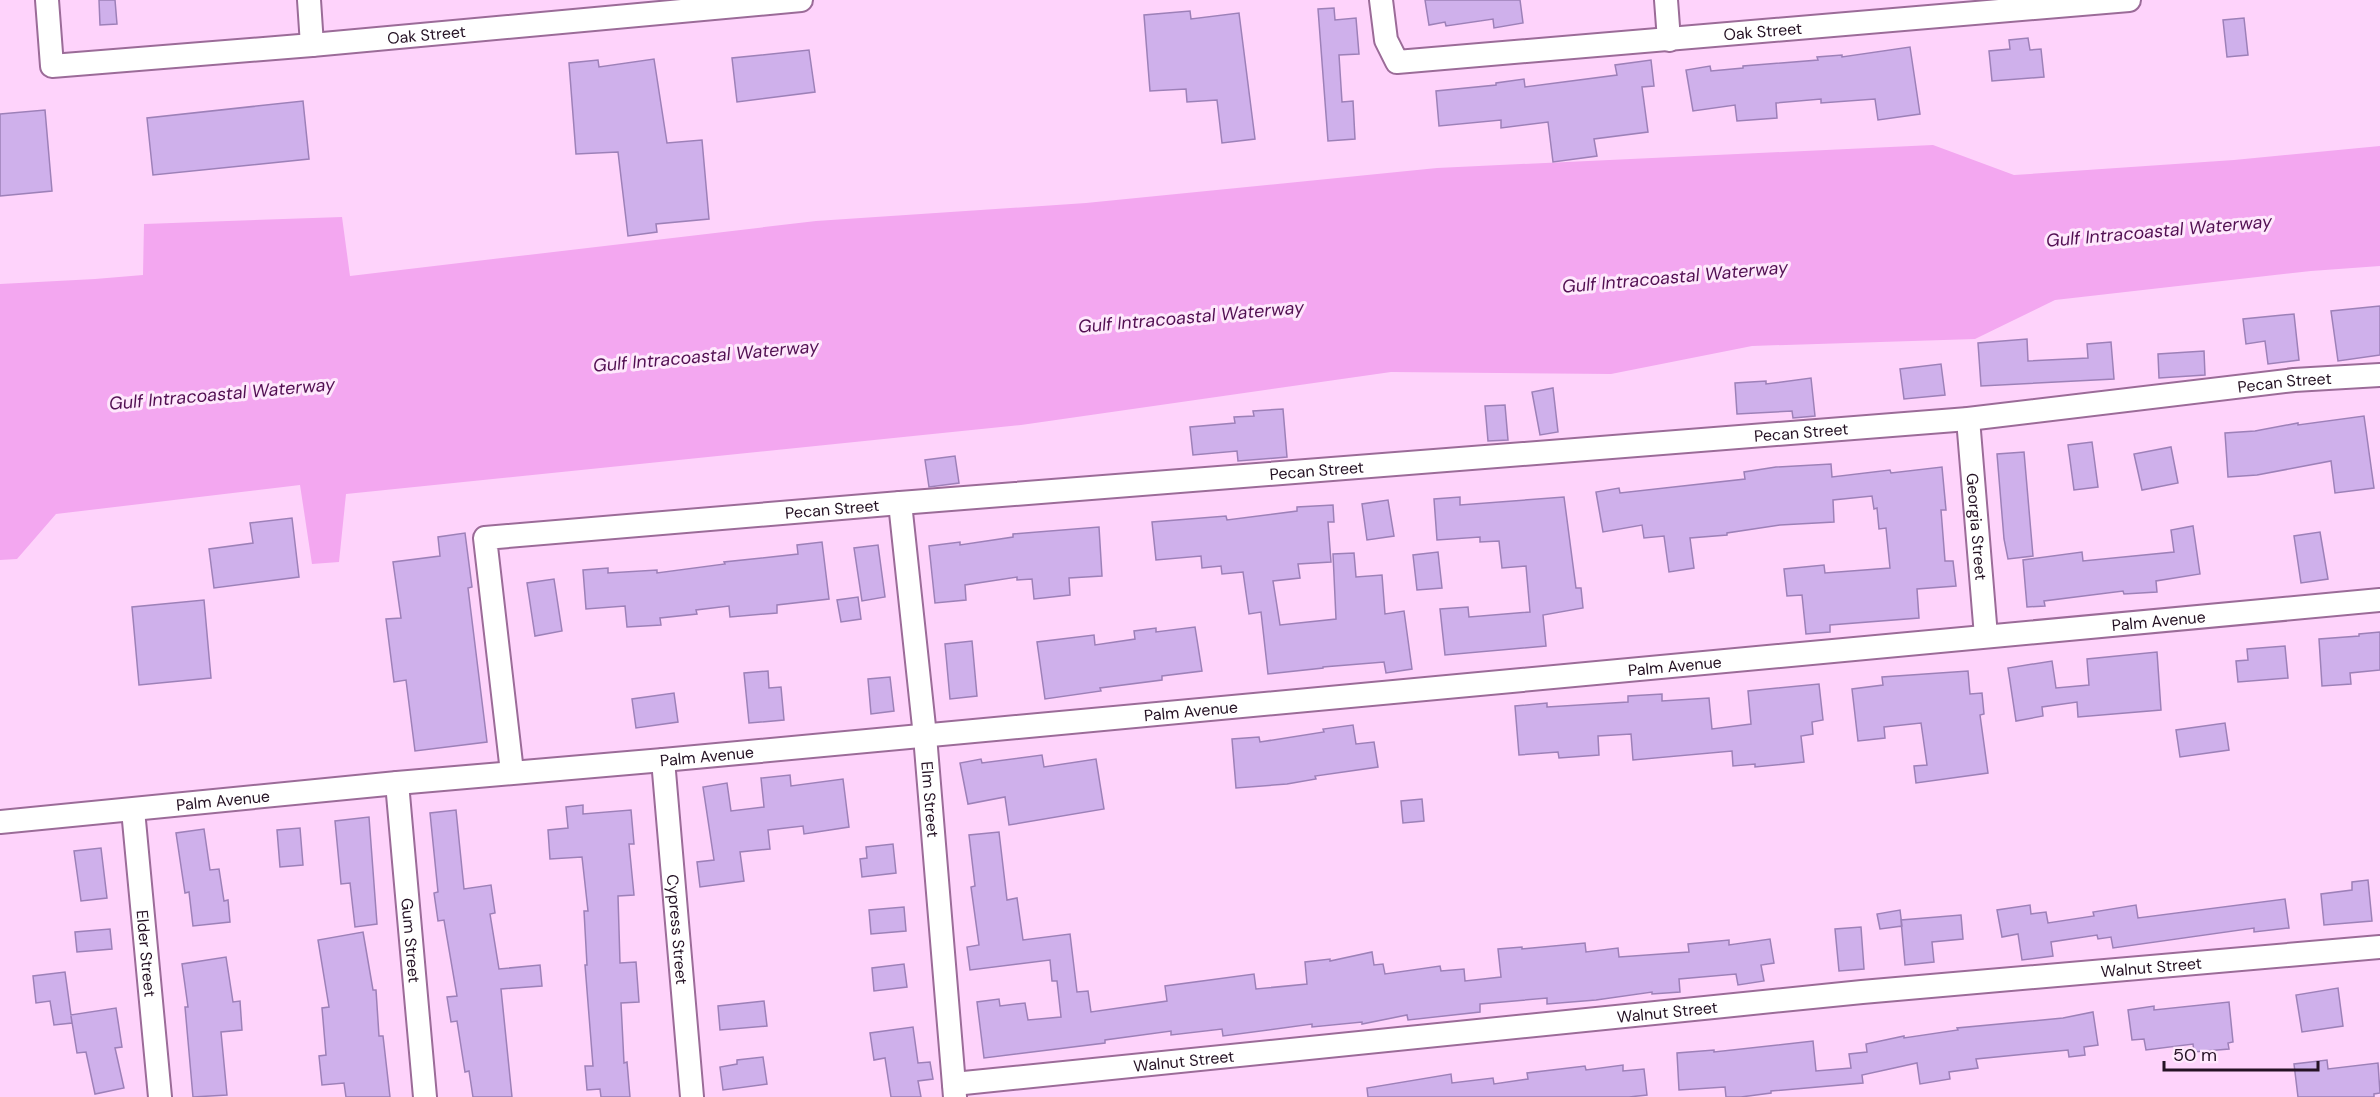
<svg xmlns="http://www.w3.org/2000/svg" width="2380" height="1097" viewBox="0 0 2380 1097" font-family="'DM Sans',sans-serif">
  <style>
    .water { fill: #f3a7f0 }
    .building { fill: #cfb0eb; stroke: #9d80b8; stroke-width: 1.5 }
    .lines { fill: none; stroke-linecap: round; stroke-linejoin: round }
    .street-casing { stroke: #9b6b98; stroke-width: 26 }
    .street { stroke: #fff; stroke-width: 22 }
    .labels { text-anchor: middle; stroke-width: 6; stroke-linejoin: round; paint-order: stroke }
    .street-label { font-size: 16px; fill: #251224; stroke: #fee8fc }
    .water-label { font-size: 18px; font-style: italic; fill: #520f52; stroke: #fee8fc }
  </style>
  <rect width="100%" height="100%" fill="#fed3fb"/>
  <path class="water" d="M1933,145L2014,175L2234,160L2380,146V266L2311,271L2055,300L1975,339L1752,346L1611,374L1391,372L1021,425L346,494L339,562L312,564L300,485L56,514L17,559L0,560V284L95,279L143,275L144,224L342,217L350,276L816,221L1086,203L1437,168Z"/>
  <path class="building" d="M99,0H115L117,24L100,25Z
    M1425,0H1520L1523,23L1494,28L1493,19L1446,26L1445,22L1429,25Z
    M1334,8L1335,20L1356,18L1359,54L1339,55L1342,102L1353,101L1355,139L1328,141L1318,9Z
    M1190,11L1191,19L1239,13L1255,139L1222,143L1217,100L1187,102L1186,89L1150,91L1144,15Z
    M2244,18L2248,55L2227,57L2223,20Z
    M2028,38L2030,50L2041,49L2044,77L1992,81L1989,51L2010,49L2009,40Z
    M1910,47L1920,114L1878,120L1875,99L1821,103V99L1776,103L1777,118L1737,121L1735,105L1693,111L1686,70L1710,66L1711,71L1743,68V66L1818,60L1817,57L1842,55V57Z
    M809,50L815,92L737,102L732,58Z
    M654,59L667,143L702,140L709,219L656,224L657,232L628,236L618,152L576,154L569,63L598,60L599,67Z
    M1651,60L1654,86L1642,87L1648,132L1594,139L1597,156L1553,162L1548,122L1501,128V120L1439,126L1436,91L1496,85V83L1524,79L1525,87L1617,75L1615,65Z
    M303,101L309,159L153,175L147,118Z
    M45,110L52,191L0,196V114Z
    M2380,306V355L2338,361L2331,311Z
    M2294,314L2299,360L2268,364L2265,341L2246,344L2243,319Z
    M2027,339L2028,361L2088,358L2087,344L2111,342L2114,379L1981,386L1978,343Z
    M2204,351L2205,375L2159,378L2158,354Z
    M1941,364L1945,395L1904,399L1900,369Z
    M1811,378L1815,416L1793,418L1792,411L1737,414L1735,383L1766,381V384Z
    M1553,388L1558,432L1540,435L1532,392Z
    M1505,405L1508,440L1488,441L1485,406Z
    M1283,409L1287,457L1238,461L1237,451L1193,455L1190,427L1235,423L1234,417L1254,416L1253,411Z
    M2364,416L2374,488L2335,493L2331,461L2257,475L2228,477L2225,433L2255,431L2298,423V425Z
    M2092,442L2098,487L2074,490L2068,445Z
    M2171,447L2178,483L2142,490L2134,454Z
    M2024,452L2033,556L2008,559L2004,539L1997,454Z
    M955,456L959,483L929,487L925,460Z
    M1831,464L1832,477L1890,470L1891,473L1942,467L1946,510H1941L1945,561H1953L1956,586L1917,589L1919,618L1830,625V632L1806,634L1802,595L1787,596L1784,569L1824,565L1825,573L1890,568L1886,528L1879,529L1877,508L1874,509L1872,496L1833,500L1834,522L1780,525L1727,533V535L1690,538L1694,568L1669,572L1664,536L1644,538L1642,525L1603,532L1596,492L1619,488L1620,493L1745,479L1744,472L1776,467Z
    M1460,497V505L1564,497L1576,588H1581L1583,608L1543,615L1546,646L1445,655L1440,609L1468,607L1469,617L1530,612L1526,566L1502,568L1499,541L1480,542V537L1437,540L1434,499Z
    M1388,500L1394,536L1367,540L1362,504Z
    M1333,505L1334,522H1328L1331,562L1298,564L1300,578L1273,581L1280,625L1336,619L1333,554L1354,553L1356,577L1382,575L1385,614L1404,611L1412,669L1386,673L1384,662L1323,667V668L1268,674L1261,612L1249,614L1243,572L1222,574L1221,566L1202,568L1201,556L1156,560L1152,522L1226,516L1227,520L1297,511V507Z
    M292,518L299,577L214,588L209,549L253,543L250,523Z
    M2193,526L2200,574L2156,581L2157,592L2124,594L2123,591L2044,601L2045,606L2027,607L2023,560L2082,552L2083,561L2174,552L2171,530Z
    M1099,527L1102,576L1069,578L1070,595L1034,599L1032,579L1017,580V577L965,585L966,600L935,603L929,546L960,542V545L1013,537V534Z
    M2320,532L2328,579L2301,583L2294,536Z
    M465,533L472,587L468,588L487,742L415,751L406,680L394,682L386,619L401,618L393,562L440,556L438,537Z
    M822,542L829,599L777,605V613L730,617L729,606L696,610L697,614L660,618L661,625L627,627L625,606L586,609L583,570L608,568V573L657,570V573L725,564L724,562L798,554L797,545Z
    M878,545L885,597L862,601L854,548Z
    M1438,552L1442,588L1417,590L1413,555Z
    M554,579L562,631L535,636L527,583Z
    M858,597L861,619L841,622L837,600Z
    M204,600L211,678L139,685L132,607Z
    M1195,627L1202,671L1162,676V680L1100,688L1101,691L1045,699L1037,642L1094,635L1095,645L1135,639L1134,631L1156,628V632Z
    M2380,632V670L2350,673L2351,684L2322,686L2319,639L2359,636V634Z
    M972,641L977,696L950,699L945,644Z
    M2285,646L2288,678L2238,682L2236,661L2248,660L2247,649Z
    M2157,652L2161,710L2078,717L2077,702L2042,707L2043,716L2016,721L2008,668L2052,661L2056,688L2089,685L2087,659Z
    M768,671L769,688L781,687L784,720L749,723L744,673Z
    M1968,671L1970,694L1982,693L1984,714L1980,715L1988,773L1916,783L1914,766L1927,765L1921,723L1884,727L1885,738L1858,741L1852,689L1883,685L1882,677Z
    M890,677L894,711L871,714L868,679Z
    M1819,684L1823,720L1812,722L1813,734L1801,736L1804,762L1755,767V764L1733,766L1732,751L1633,760L1631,734L1598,736L1599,755L1559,758L1558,752L1519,755L1515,706L1547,703V707L1628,702V696L1662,694V701L1709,698L1712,729L1751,724L1748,691Z
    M674,693L678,722L636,728L632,699Z
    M2225,723L2229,750L2180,757L2176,730Z
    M1353,725L1356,744L1374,742L1378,767L1315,776L1316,779L1287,784L1236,788L1232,739L1259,737L1260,742L1324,732L1323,729Z
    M1042,755L1044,767L1096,759L1104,809L1009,825L1005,797L968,804L960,763L981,759L982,763Z
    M790,775L791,786L843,779L849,827L804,834L803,826L768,830L770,849L740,852L744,881L700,887L697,862L714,860L703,787L727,783L731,811L764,807L761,778Z
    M1422,799L1424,821L1403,823L1401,801Z
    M583,805V814L631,810L634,844H629L634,895L618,896L620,963L636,962L639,1002L621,1003L624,1063L627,1062L630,1097H601L600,1089L587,1090L585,1066H593L585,965H587L584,911H588L582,857L550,859L548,830L568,828L566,807Z
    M456,810L464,889L491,885L495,913L490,914L499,969L540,965L542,986L501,989L512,1097H473L469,1071L465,1072L457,1021L451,1022L447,997L457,996L444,920L438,921L434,893L438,892L430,813Z
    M369,817L377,924L355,927L350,883L341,884L335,821Z
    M300,828L303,865L280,867L277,830Z
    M204,829L210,870L219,869L224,901L228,900L230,922L193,926L189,892L185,893L176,833Z
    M999,832L1007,900L1017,898L1023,940L1070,934L1077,992L1088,991L1091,1012L1167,1001L1165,986L1254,974L1256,989L1307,984L1305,962L1330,959V961L1372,952L1374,965L1383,964L1385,974L1440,966L1441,971L1464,969L1465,981L1501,977L1498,949L1522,947V949L1585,943L1586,952L1618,948L1619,957L1689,952L1688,944L1729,940V945L1770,939L1774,963L1761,965L1764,981L1738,985L1736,974L1679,979L1680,992L1652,994V992L1596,1000L1547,1004V998L1480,1004V1012L1408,1020L1407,1015L1362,1024V1022L1312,1027V1024L1223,1036L1222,1029L1171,1035V1031L1105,1040V1043L984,1058L977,1002L999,999L1000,1006L1025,1003L1028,1020L1061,1017L1057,981H1052L1050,960L970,970L967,947L979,945L971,887L975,886L969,835Z
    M893,844L896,873L862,877L860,859L867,858L866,847Z
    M101,848L107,898L81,901L74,851Z
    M2368,880L2372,921L2324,925L2321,894L2352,890V882Z
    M2285,899L2289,928L2254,932V928L2113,948L2111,937L2098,939L2097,935L2051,942L2053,956L2022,960L2018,934L2002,937L1997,910L2030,905L2031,914L2046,912L2048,923L2094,916L2093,912L2136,905L2138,918Z
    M904,907L906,931L871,934L869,910Z
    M1900,910L1902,926L1880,929L1877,914Z
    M1961,915L1963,939L1932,942L1934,962L1905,965L1901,920Z
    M1861,927L1864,969L1839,971L1835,929Z
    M110,929L112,949L77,952L75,932Z
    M363,932L373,990H376L379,1036H383L390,1097H346L344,1083L322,1085L319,1056L326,1055L322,1008L329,1007L318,940Z
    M226,957L233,1002L240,1001L242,1030L221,1032L227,1095L193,1097L185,1007H188L182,964Z
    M904,964L907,987L874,991L872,968Z
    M65,972L71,1015L116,1008L122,1047L115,1048L124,1088L95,1094L86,1052L77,1053L71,1016L72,1023L54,1025L50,1001L36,1003L33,976Z
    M2338,988L2343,1026L2302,1032L2296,995Z
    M764,1001L767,1026L720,1030L718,1006Z
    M2229,1002L2233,1042L2228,1043L2229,1049L2194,1052L2193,1044L2146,1050L2144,1039L2132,1040L2128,1010L2154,1006V1010Z
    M2093,1012L2098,1045L2084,1047L2085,1055L2069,1057L2068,1050L1976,1059L1978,1068L1949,1072L1950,1079L1920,1084L1917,1063L1862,1075L1863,1083L1771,1091V1093L1741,1097H1726L1725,1087L1679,1090L1677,1053L1714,1050V1052L1813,1041L1816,1071L1851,1068L1849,1054L1867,1052L1866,1044L1904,1036V1038L1958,1030L1957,1028L2063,1018Z
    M913,1027L918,1063L930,1062L933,1079L918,1081L921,1097H891L885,1058L874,1060L870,1033Z
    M763,1057L767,1084L723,1090L720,1067L737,1064V1060Z
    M2327,1060L2328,1069L2378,1063L2380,1093L2374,1094V1097H2298L2294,1064Z
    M1623,1065V1071L1644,1069L1647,1095L1629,1097H1368L1367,1088L1451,1074L1452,1083L1493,1078L1494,1084L1528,1079L1527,1073L1585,1066L1586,1070Z"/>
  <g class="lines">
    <g class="street-casing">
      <g id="street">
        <path id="s1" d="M47,0L52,66L312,45L801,0"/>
        <path d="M309,0L312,45"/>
        <path id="s2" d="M1381,0L1386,40L1397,62L2129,0"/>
        <path d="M1666,0L1669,40"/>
        <path id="s3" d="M1968,419L1986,636"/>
        <path id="s4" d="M900,503L925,736L955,1097"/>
        <path id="s5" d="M663,760L692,1097"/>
        <path id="s6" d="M512,772L485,538L900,503L1968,419L2294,380L2380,375"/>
        <path id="s7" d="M397,783L425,1097"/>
        <path id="s8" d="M133,810L160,1097"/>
        <path id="s9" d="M0,822L397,783L663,760L2380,600"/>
        <path id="s10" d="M954,1084L1862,992L2380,947"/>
      </g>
    </g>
    <use href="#street" class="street"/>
  </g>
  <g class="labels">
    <g class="street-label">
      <text dy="6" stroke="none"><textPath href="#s2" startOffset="432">Oak Street</textPath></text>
      <text dy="6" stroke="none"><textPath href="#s1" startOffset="442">Oak Street</textPath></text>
      <text dy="6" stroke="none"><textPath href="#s6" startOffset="2042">Pecan Street</textPath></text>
      <text dy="6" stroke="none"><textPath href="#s6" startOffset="1556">Pecan Street</textPath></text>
      <text dy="6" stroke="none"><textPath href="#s6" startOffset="1070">Pecan Street</textPath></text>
      <text dy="6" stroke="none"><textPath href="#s6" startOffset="584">Pecan Street</textPath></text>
      <text dy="6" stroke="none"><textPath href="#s3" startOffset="108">Georgia Street</textPath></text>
      <text dy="6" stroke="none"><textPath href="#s9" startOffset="2168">Palm Avenue</textPath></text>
      <text dy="6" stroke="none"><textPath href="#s9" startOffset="1682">Palm Avenue</textPath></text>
      <text dy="6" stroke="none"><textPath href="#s9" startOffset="1196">Palm Avenue</textPath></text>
      <text dy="6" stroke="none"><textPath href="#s9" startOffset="710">Palm Avenue</textPath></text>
      <text dy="6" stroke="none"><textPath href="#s4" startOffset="298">Elm Street</textPath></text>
      <text dy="6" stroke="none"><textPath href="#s9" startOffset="224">Palm Avenue</textPath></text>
      <text dy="6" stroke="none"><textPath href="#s5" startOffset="170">Cypress Street</textPath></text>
      <text dy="6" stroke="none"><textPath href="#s7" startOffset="158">Gum Street</textPath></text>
      <text dy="6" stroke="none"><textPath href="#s8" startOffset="144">Elder Street</textPath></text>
      <text dy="6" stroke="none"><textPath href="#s10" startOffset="1203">Walnut Street</textPath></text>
      <text dy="6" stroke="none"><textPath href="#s10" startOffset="717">Walnut Street</textPath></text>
      <text dy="6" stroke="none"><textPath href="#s10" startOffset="231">Walnut Street</textPath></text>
    </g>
    <g class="water-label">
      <text transform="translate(2159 231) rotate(-5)" y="6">Gulf Intracoastal Waterway</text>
      <text transform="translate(1675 277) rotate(-5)" y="6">Gulf Intracoastal Waterway</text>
      <text transform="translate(1191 317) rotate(-5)" y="6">Gulf Intracoastal Waterway</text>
      <text transform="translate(706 356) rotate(-5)" y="6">Gulf Intracoastal Waterway</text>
      <text transform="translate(222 394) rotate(-5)" y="6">Gulf Intracoastal Waterway</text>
    </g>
  </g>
  <path d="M2164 1061v9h154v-9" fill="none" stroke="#251224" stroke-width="3"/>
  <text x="2173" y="1061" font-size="18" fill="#251224" stroke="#fee8fc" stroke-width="4.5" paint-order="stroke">50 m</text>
</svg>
